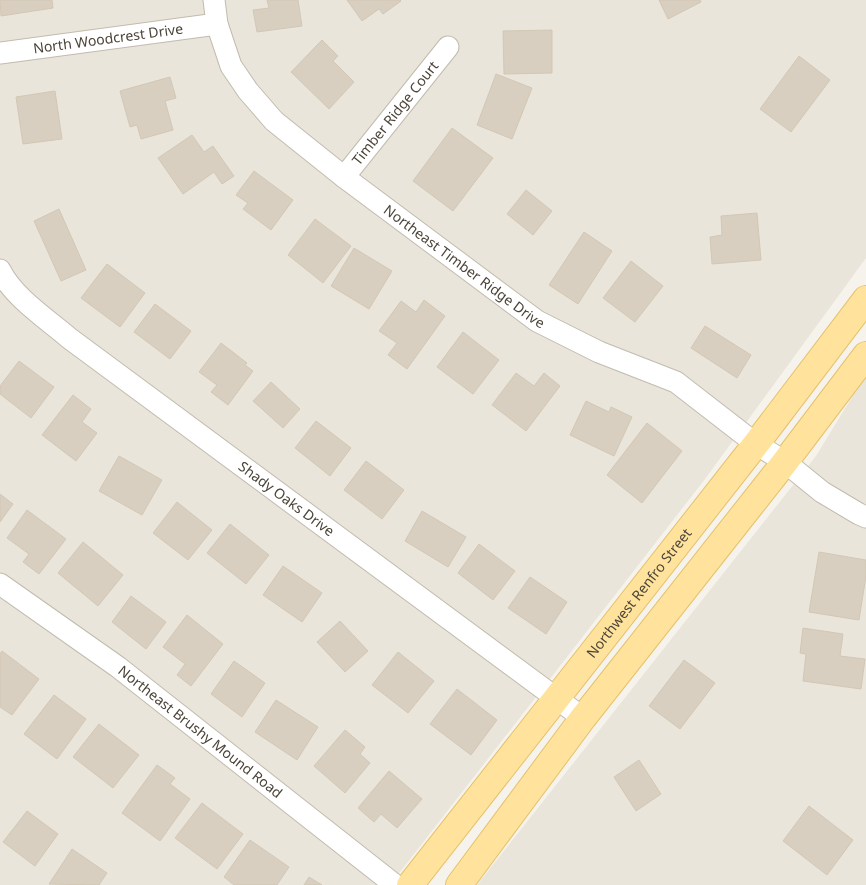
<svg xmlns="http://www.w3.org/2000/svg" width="866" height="885" viewBox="0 0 866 885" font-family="'Noto Sans',sans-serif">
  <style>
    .residential { fill: #eae5da }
    .building { fill: #d8cfc1; stroke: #d3c7b4 }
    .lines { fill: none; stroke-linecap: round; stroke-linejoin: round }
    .minor-casing { stroke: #c2bbae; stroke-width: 23 }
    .major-casing { stroke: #e6c16a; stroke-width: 28 }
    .minor { stroke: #fff; stroke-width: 21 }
    .major { stroke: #ffe39c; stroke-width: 26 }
    .labels { text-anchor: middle; stroke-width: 4; stroke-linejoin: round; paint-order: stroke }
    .street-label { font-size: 14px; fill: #4b4439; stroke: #fff }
  </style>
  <rect width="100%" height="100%" fill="#f6f3ec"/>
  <path class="residential" d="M0,0H866V258L705,479L390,885H0Z
    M866,374V885H477L816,456Z"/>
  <path class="building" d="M0,0H52L53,8L1,16Z
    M267,0H298L302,26L257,32L253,10L269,8Z
    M347,0H400L401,1L383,14L379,9L362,21Z
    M659,0H700L701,2L668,19Z
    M552,30V73L504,74L503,31Z
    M322,40L338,56L333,61L354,82L329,109L291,72Z
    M799,56L830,80L791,132L760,109Z
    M496,74L532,88L512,139L477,125Z
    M170,77L176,98L165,101L173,130L141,139L137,125L130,127L120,91Z
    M55,91L62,139L23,144L16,97Z
    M452,128L493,158L453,211L413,181Z
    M192,135L204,152L213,146L234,176L222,184L214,172L183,194L158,158Z
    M254,171L293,200L271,230L243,209L248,203L236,195Z
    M526,190L552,211L533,235L507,214Z
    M59,209L86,270L61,281L34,221Z
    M757,213L761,260L712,264L710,237L722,235L721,216Z
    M315,219L351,246L323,283L288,255Z
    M584,232L612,251L578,304L549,285Z
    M354,248L392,271L369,309L331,286Z
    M631,261L663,286L635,322L603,298Z
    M107,264L145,293L120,327L81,298Z
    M424,300L445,316L407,369L388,355L397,343L379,331L401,301L416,312Z
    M155,304L191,331L170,359L134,332Z
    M705,326L751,355L737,378L691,348Z
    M463,332L499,360L473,394L437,367Z
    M221,343L247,363L245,365L253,371L228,405L211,392L217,385L199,372Z
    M19,361L54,387L31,418L0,394V386Z
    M516,373L534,386L544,373L560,386L526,431L492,405Z
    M271,382L300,409L283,428L253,401Z
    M73,395L91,409L82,422L97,433L76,461L42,435Z
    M586,401L609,412L611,407L632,417L614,456L570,435Z
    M316,421L351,448L330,476L295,448Z
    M647,423L682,451L642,503L607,475Z
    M119,456L162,480L142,515L99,491Z
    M366,461L404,490L382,519L344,490Z
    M0,494L13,504L0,522Z
    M177,502L212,530L188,560L153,533Z
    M27,510L66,539L39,574L23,562L29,554L7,538Z
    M422,511L466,537L448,567L405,541Z
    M230,524L269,555L246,584L207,553Z
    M83,542L123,575L98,606L58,573Z
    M479,544L515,571L493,600L458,573Z
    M819,552L866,560V576L859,620L809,612Z
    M283,566L322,593L302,622L263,595Z
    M530,577L567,602L546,634L508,608Z
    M131,596L166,622L146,649L112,622Z
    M187,615L223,644L191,686L177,675L185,664L163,647Z
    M340,621L368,651L345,672L317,642Z
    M803,628L843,634L840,656L865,659L861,689L803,681L806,654L800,653Z
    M2,651L39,679L12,715L0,707V654Z
    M398,652L434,681L408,713L372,685Z
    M684,660L715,683L680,729L649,706Z
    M234,661L265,683L242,717L211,694Z
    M457,689L497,720L471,755L430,724Z
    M54,695L86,719L57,759L24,734Z
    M276,700L318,727L297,760L255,732Z
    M99,724L139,755L113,788L73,757Z
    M345,730L365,747L360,754L370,763L345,793L314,766Z
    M639,760L661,794L636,811L614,777Z
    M157,765L175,778L170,784L190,799L160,841L122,813Z
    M389,771L422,799L397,828L381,814L374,822L358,808Z
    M202,803L243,834L217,869L175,838Z
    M809,806L853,840L827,875L783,841Z
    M27,811L58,834L35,866L3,842Z
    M250,840L289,867L277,885H234L224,877Z
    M72,849L107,873L99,885L49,884Z
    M309,877L322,885H304Z"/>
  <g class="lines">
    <g class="minor-casing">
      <g id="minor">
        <path id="s1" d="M214,0L217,24L231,66L248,91L274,121L344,177L537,321L599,352L676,382L756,444L785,462L822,492L859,514L866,517"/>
        <path id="s2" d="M0,53L217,24"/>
        <path id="s3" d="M344,177L448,47"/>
        <path id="s4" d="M0,270C13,297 47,319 69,338L583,718"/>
        <path id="s5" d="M0,584L118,667L395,885"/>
      </g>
    </g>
    <g class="major-casing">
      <g id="major">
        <path id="s6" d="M410,885L756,444L866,299"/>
        <path d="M459,885L583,718L785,462L866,355"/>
      </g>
    </g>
    <use href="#minor" class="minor"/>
    <use href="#major" class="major"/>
  </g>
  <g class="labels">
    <g class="street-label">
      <text dy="5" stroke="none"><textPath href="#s2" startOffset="109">North Woodcrest Drive</textPath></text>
      <text dy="5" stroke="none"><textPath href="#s3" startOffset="82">Timber Ridge Court</textPath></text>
      <text dy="5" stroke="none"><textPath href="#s1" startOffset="378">Northeast Timber Ridge Drive</textPath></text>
      <text dy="5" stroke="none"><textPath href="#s4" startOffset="368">Shady Oaks Drive</textPath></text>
      <text dy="5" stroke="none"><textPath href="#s6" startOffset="371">Northwest Renfro Street</textPath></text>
      <text dy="5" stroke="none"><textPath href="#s5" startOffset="249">Northeast Brushy Mound Road</textPath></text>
    </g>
  </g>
</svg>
